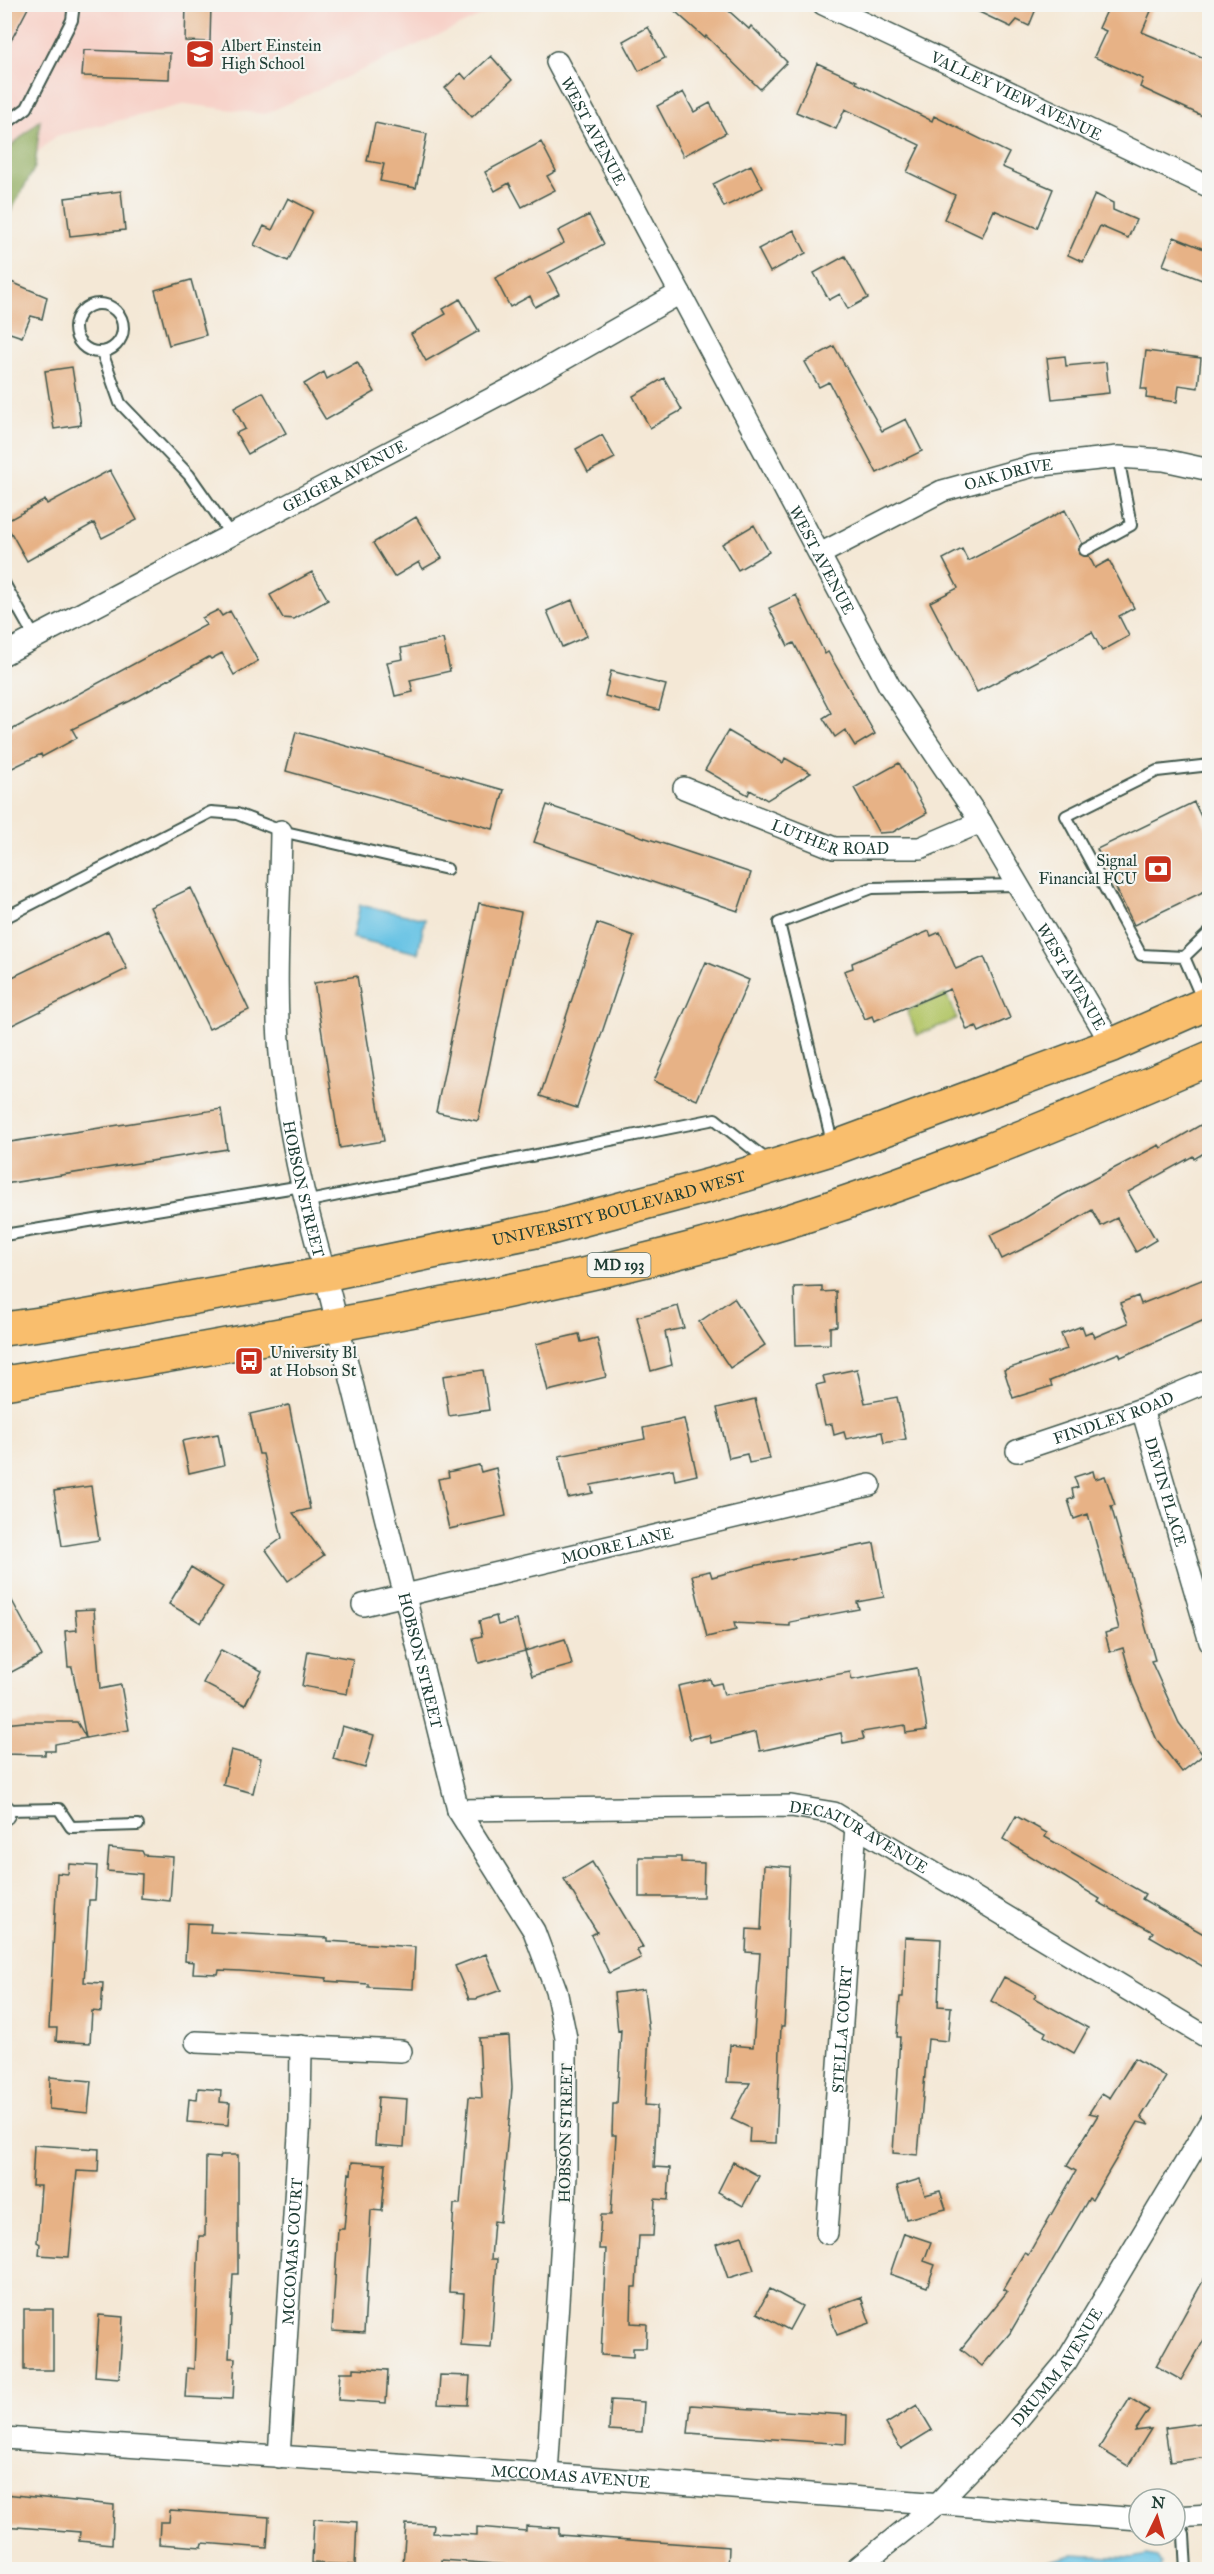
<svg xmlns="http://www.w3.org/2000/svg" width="1214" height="2574" viewBox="0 0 1214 2574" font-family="'IM FELL Great Primer',serif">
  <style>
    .built { fill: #f7d1c8 }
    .green { fill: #b4c669; stroke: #6a824e; stroke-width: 1.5 }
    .forest { fill: #8fab5d; stroke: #577448; stroke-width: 1.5 }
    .water { fill: #66c2e4; stroke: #42808c; stroke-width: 1.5 }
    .building { fill: #e7b286 }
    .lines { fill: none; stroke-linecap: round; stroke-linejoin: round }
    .lane-casing { stroke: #3f574c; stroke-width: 14 }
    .street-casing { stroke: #3f574c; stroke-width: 24 }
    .primary-casing { stroke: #3f574c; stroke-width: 36 }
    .lane { stroke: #fff; stroke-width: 10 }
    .street { stroke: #fff; stroke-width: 21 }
    .primary { stroke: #f9be6d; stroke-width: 33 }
    .labels { text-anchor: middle; stroke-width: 4.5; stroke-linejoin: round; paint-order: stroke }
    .shield { fill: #f6f6f2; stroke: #60746d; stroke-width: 1.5 }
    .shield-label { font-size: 15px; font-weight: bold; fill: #1f3d34 }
    .poi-label { font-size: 16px; fill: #1f3d34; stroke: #f6f6f2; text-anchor: start }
    .street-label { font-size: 16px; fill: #1f3d34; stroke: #f6f6f2 }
  </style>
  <rect width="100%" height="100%" fill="#f6f6f2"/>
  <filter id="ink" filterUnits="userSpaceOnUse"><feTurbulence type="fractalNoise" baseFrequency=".0167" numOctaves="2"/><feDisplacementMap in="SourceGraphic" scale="12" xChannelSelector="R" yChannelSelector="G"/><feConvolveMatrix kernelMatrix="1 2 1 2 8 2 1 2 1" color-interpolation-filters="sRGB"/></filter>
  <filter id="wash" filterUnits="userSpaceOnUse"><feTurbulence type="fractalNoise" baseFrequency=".008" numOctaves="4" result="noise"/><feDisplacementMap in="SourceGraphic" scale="24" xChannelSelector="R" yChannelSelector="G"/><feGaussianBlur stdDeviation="1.35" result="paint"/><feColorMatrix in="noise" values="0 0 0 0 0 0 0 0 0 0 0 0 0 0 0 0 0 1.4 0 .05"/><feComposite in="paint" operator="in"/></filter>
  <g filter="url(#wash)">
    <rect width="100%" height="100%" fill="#f4e8d6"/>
    <path class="built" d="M5,5H505L265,114L186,104L56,136L5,181Z"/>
    <path class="green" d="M946,994L957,1019L917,1035L907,1011Z"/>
    <path class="forest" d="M40,120L35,167L5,222V152Z"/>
    <path class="water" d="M360,905L425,919L418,953L353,938Z
      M1072,2555L1132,2558L1147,2555L1157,2557L1161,2563L1160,2570L1035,2569L1042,2563Z"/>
    <g id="blocks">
      <path class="building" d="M4,4H30L4,54Z
        M186,4H211L210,42L185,41Z
        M667,4H721L749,29L751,26L787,62L760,89L706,36L705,38Z
        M962,4H1038L1029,26L1017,20L1011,27Z
        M1110,4H1154L1142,32L1209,60V119L1140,87L1143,79L1094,57L1106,31L1099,28Z
        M648,27L665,58L639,71L623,41Z
        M84,50L170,53L169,79L82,76Z
        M491,56L512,80L472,117L445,88L461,73L466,79Z
        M817,63L857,81L856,83L932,121L934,116L1009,153L1002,167L1053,189L1037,228L994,210L982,237L944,219L955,195L907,172L920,145L845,109L836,129L796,112Z
        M683,92L694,112L710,103L726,133L683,156L657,106Z
        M375,123L427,134L416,188L380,181L384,164L367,161Z
        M541,142L556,171L547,176L555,190L522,207L509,183L495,191L485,172Z
        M751,165L763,188L724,207L713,184Z
        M121,191L125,230L70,236L65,198Z
        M1095,194L1113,203V210L1136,220L1128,238L1100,226L1083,262L1068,255Z
        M288,198L313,211L288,261L254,245L264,226L272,230Z
        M589,215L604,244L548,273L559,294L535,307L530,296L510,307L495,278L564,243L558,231Z
        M794,230L806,253L770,272L758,249Z
        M1174,237L1209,251V262L1202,280L1163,265Z
        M845,256L868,298L848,309L840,294L829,300L814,273Z
        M4,279L47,297L42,319L31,316L22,337L4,331Z
        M191,280L206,335L169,345L155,290Z
        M460,299L479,331L426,361L411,334L446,314L443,309Z
        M834,346L882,431L906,419L922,451L877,473L829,382L819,387L805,362Z
        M1146,351L1201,358L1198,388L1179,385L1177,402L1146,398L1147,389H1141Z
        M1065,356L1066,366L1106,362L1109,393L1052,399L1047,358Z
        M357,362L375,392L326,420L304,384L324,372L327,379Z
        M72,367L81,425L54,429L45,371Z
        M664,378L682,410L650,428L633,396Z
        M263,392L286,433L248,454L236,433L245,429L234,408Z
        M602,435L615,458L588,472L576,449Z
        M110,470L137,520L102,538L94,523L27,561L5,522L45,500L47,504Z
        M1065,510L1082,543L1078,549L1079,554L1089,556L1095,568L1109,560L1134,608L1119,616L1129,636L1102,651L1092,632L977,692L930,602L958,588L943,559L962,549L968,561Z
        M416,517L442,558L423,569L419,562L394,577L373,543Z
        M754,525L769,552L738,570L722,544Z
        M312,572L328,600L294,619L283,618L270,595Z
        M796,595L825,654L828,652L875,734L855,746L845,730L835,737L823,718L831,713L794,643L788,646L769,608Z
        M572,600L587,636L562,647L547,611Z
        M218,610L222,616L230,611L258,661L234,675L222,653L211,659L209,657L130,701L72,729L77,738L42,757L41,754L4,772V734L206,625L202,618Z
        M443,639L450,671L410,680L413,692L395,696L387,662L403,659L401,648Z
        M611,671L666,685L659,710L605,696Z
        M728,731L783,763L785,758L811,773L767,800L750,790L748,795L705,770Z
        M296,732L504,790L493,829L286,771Z
        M899,763L927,813L893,832L879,833L854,788Z
        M1194,802L1209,833V889L1134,925L1097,849Z
        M547,805L751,873L738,911L534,842Z
        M191,888L249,1010L209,1029L150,907Z
        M479,903L521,912L478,1121L436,1112Z
        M597,923L634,936L577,1108L540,1096Z
        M108,931L127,969L4,1029V981Z
        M929,931L931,936L940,932L956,969L984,957L1010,1018L979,1032L976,1026L967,1030L950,989L874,1021L872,1016L865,1019L844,971L853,968L852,963Z
        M706,962L749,980L697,1100L654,1081Z
        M357,976L384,1141L340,1148L314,983Z
        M221,1109L227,1149L4,1184V1143Z
        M1209,1120V1150L1194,1159L1193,1156L1128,1192L1156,1240L1136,1252L1117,1218L1101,1226L1092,1210L1047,1237L1002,1259L990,1235L1020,1221L1063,1195L1159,1145L1161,1148Z
        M1209,1277V1318L1121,1357L1119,1353L1050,1381L1052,1386L1013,1398L1004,1370L1067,1349L1061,1334L1082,1326L1085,1334L1092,1331L1095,1337L1128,1323L1120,1303L1138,1296L1141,1304Z
        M822,1286V1292L836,1291L837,1326L830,1327V1344L796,1345L794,1287Z
        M734,1298L765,1345L730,1368L699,1322Z
        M678,1306L684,1328L665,1332L672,1365L651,1371L637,1317Z
        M579,1334L581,1342L597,1338L606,1377L548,1391L536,1344Z
        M857,1369L865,1403L897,1397L906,1439L884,1443L882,1432L846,1439L844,1432L834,1435L832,1424L825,1425L816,1385L825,1383L823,1376Z
        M483,1370L489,1410L449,1416L443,1376Z
        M755,1399L770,1459L749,1463L747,1454L729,1458L717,1408Z
        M289,1405L310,1509L293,1513L324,1555L288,1581L266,1550L282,1538L263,1454H259L250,1414Z
        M684,1419L697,1475L675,1480L673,1469L591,1485L593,1493L568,1498L559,1456L645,1439L643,1428Z
        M218,1434L224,1465L189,1473L182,1441Z
        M479,1465L481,1472L496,1468L506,1516L449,1529L438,1479L449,1477L448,1472Z
        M1093,1471L1095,1479L1105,1476L1115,1505L1111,1506L1155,1660L1151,1661L1179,1723L1203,1755L1182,1772L1157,1740L1133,1685L1123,1648L1110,1652L1105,1633L1119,1629L1102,1564L1088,1514L1074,1519L1068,1500L1074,1498L1072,1489L1078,1487L1074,1477Z
        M91,1486L99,1540L62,1546L54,1491Z
        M874,1543L884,1597L857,1602L859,1609L790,1622V1626L734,1623L736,1630L707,1637L692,1575L710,1571L712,1577L753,1566Z
        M191,1567L223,1587L201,1623L169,1604Z
        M4,1586L42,1656L4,1676Z
        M94,1609L100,1689L121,1685L129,1730L86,1738L72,1667H68L65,1631L77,1630L75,1610Z
        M496,1616L498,1625L517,1620L525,1651L479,1663L473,1638L482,1636L479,1621Z
        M565,1639L572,1665L532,1676L525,1651Z
        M221,1650L262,1671L245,1705L203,1683Z
        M308,1651L353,1659L347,1694L302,1686Z
        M917,1668L927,1730L906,1733L905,1725L862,1732L864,1739L843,1743L841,1733L760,1751L756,1732L711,1743L709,1735L690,1739L678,1686L710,1679L712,1685L721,1683L724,1695L850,1672L852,1680Z
        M24,1722H77L86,1738L55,1744V1751H45V1755L4,1754V1724Z
        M342,1726L374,1735L365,1768L333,1759Z
        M231,1750L261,1758L253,1793L223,1785Z
        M1016,1816L1047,1833L1045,1837L1145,1894L1142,1899L1209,1937V1970L1150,1936L1153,1932L1098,1902L1100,1899L1003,1839Z
        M109,1848L142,1851L144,1855L173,1857L170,1901L141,1898L142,1874L107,1871Z
        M639,1857H681V1862L704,1863L703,1897H639Z
        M592,1862L643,1947L637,1950L641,1958L609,1973L591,1935L597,1932L564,1879Z
        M69,1864L97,1866L95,1900H89L84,1982L103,1983L101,2012L92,2011L90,2043L56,2041L57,2028H49L57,1873L68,1874Z
        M764,1865L790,1867L786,1991L784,2026H781L776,2143L749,2142L750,2128L731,2119L750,2083L727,2082L730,2045L753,2047L760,1953L746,1952L747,1929L761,1930Z
        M187,1923L211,1924L210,1932L328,1938V1941L415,1947L413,1989L368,1987V1984L326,1981L327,1978L240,1971L219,1970L218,1974L193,1973L194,1962L185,1961Z
        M905,1937L941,1939L938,2006L951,2007L948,2041L928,2039L918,2155L893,2153L900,2037H897L900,1997H903Z
        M486,1954L501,1990L476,1999H469L455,1966Z
        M1004,1977L1036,1994L1034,1998L1088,2028L1074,2053L1044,2036L1046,2032L991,2001Z
        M644,1989L649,2033L645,2105L657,2106L654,2167L670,2168L668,2200L655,2199L653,2236H639L636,2287H632L631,2323L647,2324L646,2348H633V2357L601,2355L606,2249H599L601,2215H611L616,2135H612L613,2104H617L621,2030L618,2031L614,1993Z
        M509,2036L512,2088L500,2222L494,2221L491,2259H497L491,2348L461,2346L464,2293L449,2292L454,2204H460L469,2097L482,2098L479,2038Z
        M1135,2058L1166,2077L1141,2117L1150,2125L1138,2122L1092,2200L1089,2198L1010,2333L982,2366L961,2349L1007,2292L1003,2289L1024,2253L1028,2255L1076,2171L1067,2166L1098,2115L1089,2113L1102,2093L1110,2098Z
        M50,2077L91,2081L88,2113L49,2109Z
        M198,2088L221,2090L220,2102L230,2103L228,2125L187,2122L189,2099L197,2100Z
        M378,2097L407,2099L404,2147L375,2145Z
        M34,2145L99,2149L98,2172L77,2171L69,2257L39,2255L40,2244L37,2242L41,2186H32Z
        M221,2155H238V2274H233L229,2358H235L233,2399L185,2397L187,2368L194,2369L199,2236H205L206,2157L220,2158Z
        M352,2162L386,2164L382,2211L371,2210L364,2333L332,2331L338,2229H344L349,2173L351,2174Z
        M733,2162L759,2176L743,2206L718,2192Z
        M920,2179L925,2195L940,2191L946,2209L906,2219L897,2186Z
        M904,2233L931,2242L924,2261L935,2265L927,2287L890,2274Z
        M742,2236L754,2270L728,2278L716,2244Z
        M1209,2270V2331L1181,2380L1156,2366Z
        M770,2289L802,2306L789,2330L757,2313Z
        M861,2297L870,2323L837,2335L828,2309Z
        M24,2309H53V2370H24Z
        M99,2315L123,2317L119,2378L95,2376Z
        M354,2368L388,2370L386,2403L338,2400L340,2372H354Z
        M440,2375L470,2376L468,2405L438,2404Z
        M1130,2398L1149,2410L1135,2431L1151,2429L1128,2466L1099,2448Z
        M611,2400L644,2402L642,2432L609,2430Z
        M691,2405L847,2415L846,2444L688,2433Z
        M917,2405L932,2430L901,2449L886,2424Z
        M1209,2422V2457L1170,2462L1165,2428Z
        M4,2494L114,2505L112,2544L79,2541L80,2532L4,2526Z
        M170,2510L269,2517L267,2548L203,2543L202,2547L159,2544L160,2522H169Z
        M314,2519L357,2522L355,2565L312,2563Z
        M406,2524L434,2525L433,2533L477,2535V2527L526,2531V2526L559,2528V2535L729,2547L728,2570H638L557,2564L556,2570H523V2566L442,2560V2567L403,2564Z"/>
    </g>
  </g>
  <g filter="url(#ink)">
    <use href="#blocks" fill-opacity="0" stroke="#3f574c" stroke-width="1.5"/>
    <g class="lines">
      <g class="lane-casing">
        <path id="lane" d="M4,125L27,108L72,20L74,4
          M75 328a24 24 0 1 1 48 0a24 24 0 1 1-48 0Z
          M102,352L120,403L189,475L231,535
          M1085,550L1131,525L1118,457
          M4,583L35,638
          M1210,765L1157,771L1066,816L1141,955L1184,957L1210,932
          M4,918L211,812L237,814L281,831L447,869
          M1184,957L1203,1001
          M833,1146L779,923L872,888L1017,885
          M304,1202L715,1119L768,1161
          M4,1235L302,1186
          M5,1810L59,1809L71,1827L138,1825
          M1179,2517L1184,2535L1186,2570"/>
      </g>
      <g class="street-casing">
        <g id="street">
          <path id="s1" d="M823,4L1210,187"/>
          <path id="s2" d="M557,62L890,687L981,822L1112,1045"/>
          <path id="s3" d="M820,554L942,491L1033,466L1118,457L1164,460L1210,470"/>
          <path id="s4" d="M4,654L527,380L680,293"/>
          <path id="s5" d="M684,788L834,848H920L981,822"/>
          <path id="s6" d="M281,831C280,908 273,987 281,1064C289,1135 305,1205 325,1274L458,1810L534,1931L556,1990L566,2038V2176L547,2474"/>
          <path id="s7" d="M1142,1409L1210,1642"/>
          <path id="s8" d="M1017,1451L1142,1409L1210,1380"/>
          <path id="s9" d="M363,1605L870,1485"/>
          <path d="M4,1810V1814"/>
          <path id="s10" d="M458,1810L791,1806L834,1813L1210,2039"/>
          <path d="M196,2042L401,2051"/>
          <path id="s11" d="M827,2233L856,1826"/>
          <path id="s12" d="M4,2438L547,2474L1139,2519"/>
          <path id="s13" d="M279,2457L300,2119L301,2046"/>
          <path d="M1175,2517L1210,2515"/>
          <path id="s14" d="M855,2570L938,2503L1009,2430L1066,2362L1210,2122"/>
        </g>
      </g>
      <g class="primary-casing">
        <g id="primary">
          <path id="s15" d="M4,1329L61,1321L325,1274L550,1228L711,1185L834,1148L1112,1045L1210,1002"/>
          <path d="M4,1383C116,1365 228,1345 339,1324C481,1298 624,1269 763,1229C916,1183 1063,1122 1210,1058"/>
        </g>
      </g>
      <use href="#lane" class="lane"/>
      <use href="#street" class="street"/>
      <use href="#primary" class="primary"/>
    </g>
  </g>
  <defs>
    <g id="school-square" transform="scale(1.5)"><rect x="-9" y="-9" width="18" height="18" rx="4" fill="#c8321e" stroke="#f6f6f2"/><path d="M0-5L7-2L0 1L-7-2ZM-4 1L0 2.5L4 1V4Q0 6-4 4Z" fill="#fff"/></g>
    <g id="bank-square" transform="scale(1.5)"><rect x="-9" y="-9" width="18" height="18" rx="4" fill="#c8321e" stroke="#f6f6f2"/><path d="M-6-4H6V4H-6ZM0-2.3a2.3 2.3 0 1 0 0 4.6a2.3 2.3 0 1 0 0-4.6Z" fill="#fff"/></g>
    <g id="bus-square" transform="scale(1.5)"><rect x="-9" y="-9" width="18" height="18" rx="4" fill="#c8321e" stroke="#f6f6f2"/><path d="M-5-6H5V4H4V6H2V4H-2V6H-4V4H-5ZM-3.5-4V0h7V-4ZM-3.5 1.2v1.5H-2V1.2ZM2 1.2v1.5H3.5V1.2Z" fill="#fff"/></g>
  </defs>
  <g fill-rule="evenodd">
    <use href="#school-square" x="200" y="54"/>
    <use href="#bank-square" x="1158" y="869"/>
    <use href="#bus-square" x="249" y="1361"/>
  </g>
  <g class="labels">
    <rect class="shield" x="587.5" y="1253" width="63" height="24" rx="4.5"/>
    <g class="shield-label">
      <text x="619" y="1270">MD 193</text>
    </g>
    <g class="poi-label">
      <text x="221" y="51">Albert Einstein<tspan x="221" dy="18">High School</tspan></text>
      <text x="1137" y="866" text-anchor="end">Signal<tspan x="1137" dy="18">Financial FCU</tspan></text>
      <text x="270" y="1358">University Bl<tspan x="270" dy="18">at Hobson St</tspan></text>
    </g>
    <g class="street-label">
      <text dy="6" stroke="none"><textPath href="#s1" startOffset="214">VALLEY VIEW AVENUE</textPath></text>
      <text dy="6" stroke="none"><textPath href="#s2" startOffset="78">WEST AVENUE</textPath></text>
      <text dy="6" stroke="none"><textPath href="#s3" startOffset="206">OAK DRIVE</textPath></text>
      <text dy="6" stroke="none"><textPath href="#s4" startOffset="384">GEIGER AVENUE</textPath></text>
      <text dy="6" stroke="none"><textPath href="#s2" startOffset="564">WEST AVENUE</textPath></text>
      <text dy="6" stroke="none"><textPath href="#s5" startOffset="156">LUTHER ROAD</textPath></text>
      <text dy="6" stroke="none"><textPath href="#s2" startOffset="1050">WEST AVENUE</textPath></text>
      <text dy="6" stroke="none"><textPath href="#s6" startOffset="360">HOBSON STREET</textPath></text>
      <text dy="6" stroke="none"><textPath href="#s15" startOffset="627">UNIVERSITY BOULEVARD WEST</textPath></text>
      <text dy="6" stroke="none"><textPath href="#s8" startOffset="102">FINDLEY ROAD</textPath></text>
      <text dy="6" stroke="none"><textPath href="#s7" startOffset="86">DEVIN PLACE</textPath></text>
      <text dy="6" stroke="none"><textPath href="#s9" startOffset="261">MOORE LANE</textPath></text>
      <text dy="6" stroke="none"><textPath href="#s6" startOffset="846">HOBSON STREET</textPath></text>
      <text dy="6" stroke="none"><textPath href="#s10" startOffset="408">DECATUR AVENUE</textPath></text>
      <text dy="6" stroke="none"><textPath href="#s11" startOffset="204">STELLA COURT</textPath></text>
      <text transform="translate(565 2133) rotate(-89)" y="6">HOBSON STREET</text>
      <text dy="6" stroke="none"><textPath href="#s13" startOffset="206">MCCOMAS COURT</textPath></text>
      <text dy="6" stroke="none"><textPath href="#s14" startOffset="288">DRUMM AVENUE</textPath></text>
      <text dy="6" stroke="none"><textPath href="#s12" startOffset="568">MCCOMAS AVENUE</textPath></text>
    </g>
  </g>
  <rect width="1214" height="2574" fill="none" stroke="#f6f6f2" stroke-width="24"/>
  <g transform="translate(1157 2517) rotate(5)"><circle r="28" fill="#f6f6f2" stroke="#a0aca6" stroke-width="1.5"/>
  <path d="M0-4.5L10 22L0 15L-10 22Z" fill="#c8321e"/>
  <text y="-9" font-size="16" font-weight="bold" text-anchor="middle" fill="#1f3d34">N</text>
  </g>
</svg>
